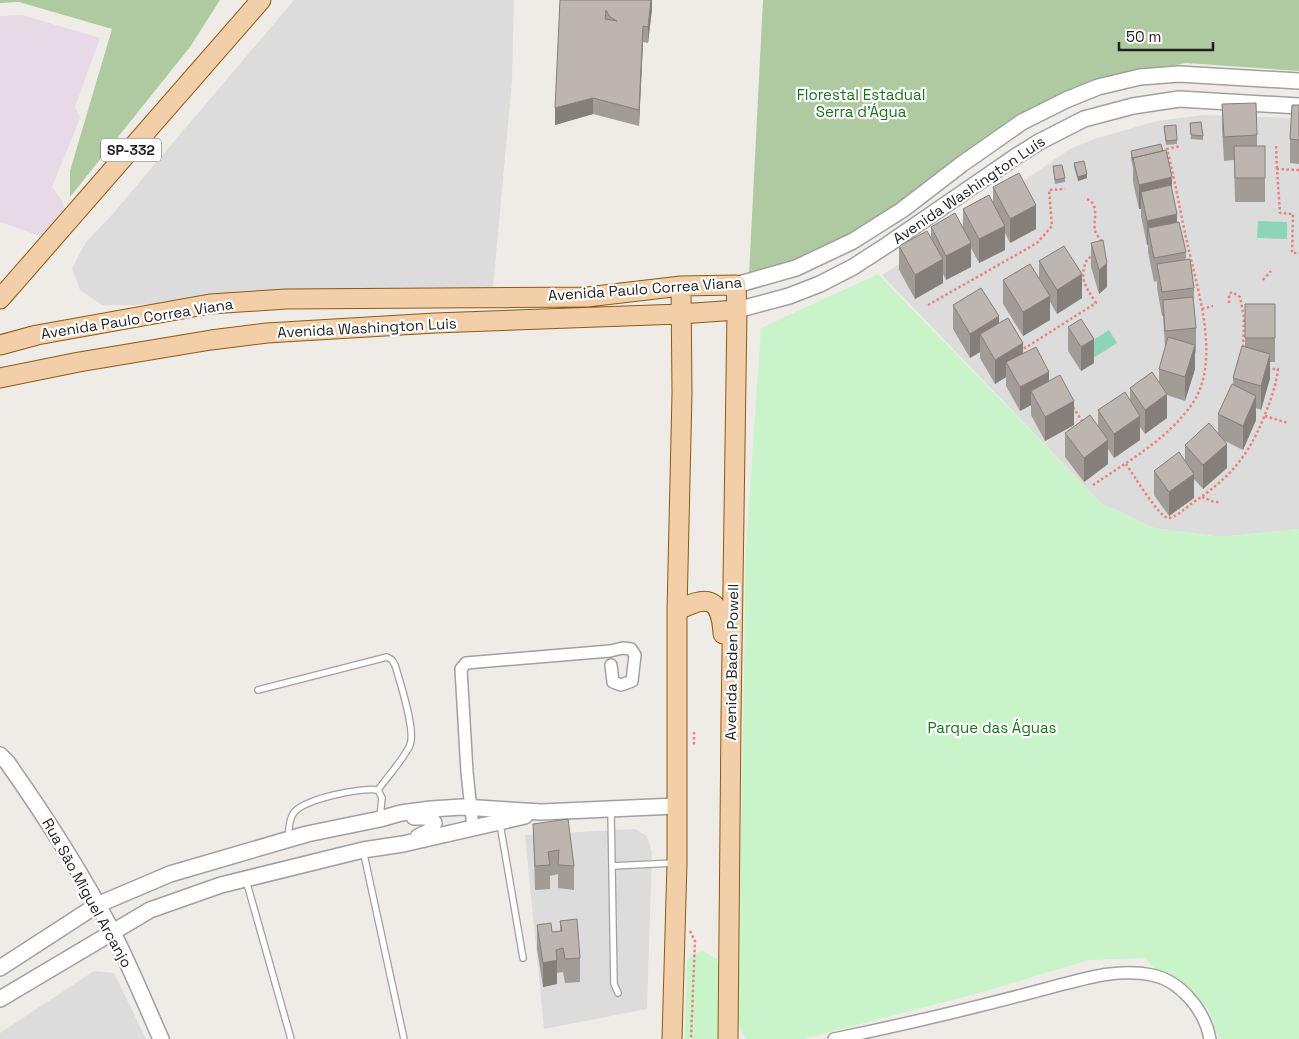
<svg xmlns="http://www.w3.org/2000/svg" width="1299" height="1039" viewBox="0 0 1299 1039" font-family="'Space Grotesk',sans-serif">
  <style>
    .residential { fill: #dddcdc }
    .industrial { fill: #e7d9e5 }
    .forest { fill: #afcaa0 }
    .park { fill: #c9f4ca }
    .pitch { fill: #8dd5b6 }
    .lines { fill: none; stroke-linecap: round; stroke-linejoin: round }
    .service-casing { stroke: #a0a0a0; stroke-width: 8 }
    .minor-casing { stroke: #a0a0a0; stroke-width: 14 }
    .tertiary-casing { stroke: #a0a0a0; stroke-width: 18 }
    .primary-casing { stroke: #8a5b10; stroke-width: 21 }
    .path { stroke: #eb817c; stroke-width: 2.5; stroke-dasharray: 2.5 2.5; stroke-linecap: butt }
    .service { stroke: #fff; stroke-width: 5.5 }
    .minor { stroke: #fff; stroke-width: 11 }
    .tertiary { stroke: #fff; stroke-width: 15 }
    .primary { stroke: #f2cea9; stroke-width: 19 }
    .wall { fill: #a29c97 }
    .shaded-wall { fill: #847f7b }
    .building { fill: #bcb5b0; stroke: #847f7b; fill-rule: evenodd }
    .labels { text-anchor: middle; stroke-width: 4.5; stroke-linejoin: round; paint-order: stroke }
    .shield { fill: #fff; stroke: #626262; stroke-width: 1 }
    .shield-label { font-size: 14px; font-weight: bold; fill: #1f1f1f }
    .park-label { font-size: 15px; fill: #18731a; stroke: #fff }
    .street-label { font-size: 15px; fill: #1f1f1f; stroke: #fff }
  </style>
  <rect width="100%" height="100%" fill="#efece7"/>
  <path class="residential" d="M294,0H514L512,81L493,288L131,305H102L80,290L72,268L86,242L110,217Z
    M1204,115L1299,118V529L1221,537L1154,528L1101,503L882,275L987,206L1070,149L1094,139L1157,121Z
    M635,829L647,836L652,852L647,1009L544,1029L525,835Z
    M94,971L114,973L146,1039H0V1033Z"/>
  <path class="industrial" d="M22,15L100,38L75,107L80,118L52,187L63,202L64,213L40,236L0,222V16Z"/>
  <path class="forest" d="M0,0H220L190,47L70,197V171L112,29L19,2L0,3Z
    M763,0H1299V71L1186,63L1106,80L888,212L824,249L749,275Z"/>
  <path class="park" d="M878,274L1101,503L1154,528L1221,537L1299,529V1039H1219L1209,1010L1181,982L1160,973L1144,958L1089,960L979,993L803,1039H745L738,1022L746,548L761,328Z
    M703,951L717,959L722,975L721,1039H685L687,961L692,954Z"/>
  <path class="pitch" d="M1258,221L1287,222V239L1257,238Z
    M1109,330L1117,343L1095,357L1087,344Z"/>
  <g class="lines">
    <g class="service-casing">
      <path id="service" d="M258,690L387,657L392,660L395,665C400,682 416,731 410,745C404,759 387,777 378,790
        M378,790L382,798L380,817
        M611,811L614,984L618,993
        M500,824L523,958
        M288,837C289,830 289,820 293,814C302,799 362,787 378,790
        M363,850L404,1039
        M612,866L675,863
        M246,880L291,1039"/>
    </g>
    <g class="minor-casing">
      <path id="minor" d="M473,828L467,772L461,669L466,663L610,651L623,648L631,649L635,655L632,681L621,685L613,682L611,665
        M834,1039C883,1029 931,1018 979,1006C1004,1000 1030,993 1056,986C1087,978 1119,968 1152,975C1181,981 1205,1011 1210,1039"/>
    </g>
    <g class="tertiary-casing">
      <path id="tertiary" d="M736,285L796,268L853,241L902,210L962,164L1022,122L1066,100L1098,87L1140,77L1179,74L1299,81
        M737,310L789,296L820,284L853,267L887,245L1018,155L1039,142L1084,119L1133,106L1179,99L1299,106
        M0,755L7,762C45,816 81,872 112,931C130,966 145,1003 161,1039
        M414,817H430L434,823L430,831L418,837
        M0,968L97,905L170,874L307,834L380,819L401,813L431,809L462,807L541,812L676,806
        M0,999L150,910L221,885L363,850L403,844L525,816"/>
    </g>
    <g class="primary-casing">
      <path id="primary" d="M0,299L261,0
        M0,345L37,335L210,304L286,299L587,297L681,286L736,285L737,310L731,719L728,1039
        M0,378L79,362L211,340L267,333L435,323L680,314L737,310
        M677,611C706,595 721,596 723,634
        M672,1039L677,863V611L682,393L681,286"/>
    </g>
    <path class="path" d="M1276,146L1277,169
      M1299,170L1277,169L1280,213L1293,214L1292,253H1299
      M1087,199C1100,205 1093,219 1095,231C1096,234 1100,239 1102,242
      M1263,280L1271,271
      M1229,303V294L1232,292L1240,297L1244,318L1243,350
      M928,305L1037,243L1052,226L1049,190L1065,189
      M1202,309L1213,306
      M1021,343L1025,348L1096,303C1085,286 1078,277 1088,258L1092,257
      M1073,407L1084,424
      M1265,416L1288,423
      M1126,464C1133,474 1159,517 1168,518C1175,518 1186,508 1191,504C1228,479 1247,459 1264,417C1270,402 1276,386 1278,369H1267
      M1093,485C1127,462 1168,439 1192,404C1222,362 1197,288 1187,242C1180,211 1175,180 1167,149L1181,146
      M1202,497L1214,502H1221
      M694,732V747
      M690,931L695,941L691,1039"/>
    <use href="#service" class="service"/>
    <use href="#minor" class="minor"/>
    <use href="#tertiary" class="tertiary"/>
    <use href="#primary" class="primary"/>
  </g>
  <path class="wall" d="M560,0H652V9L648,43L643,42L639,126L593,114L555,125Z
    M1222,104L1257,135V146H1265V202H1235L1234,160L1224,161L1222,128Z
    M1299,105V164L1290,163V139Z
    M1190,123L1203,136V140L1191,139Z
    M1164,126L1177,140V144L1166,145Z
    M1131,151L1172,191L1177,223L1186,252V260L1194,288V304L1196,328V352L1195,353V369L1185,401L1167,395V418L1145,434L1140,427V440L1114,458L1108,449V464L1084,482L1065,457V433L1098,426V410L1130,400V388L1159,382V369L1165,348L1163,316H1162L1157,288V281L1154,282L1148,252V245H1147L1141,216V209H1139L1133,182V168L1131,159Z
    M1074,163L1087,178L1078,181L1074,167Z
    M1053,166L1065,178V182L1055,184Z
    M993,187L1036,229L1010,243L1005,233V250L979,263L971,248V267L946,280L943,274V283L915,299L899,270V246L931,238V227L963,228V209L993,204Z
    M1091,243L1107,287L1099,294L1091,267Z
    M1039,261L1082,298L1057,314L1050,302V320L1023,336L1003,304V280L1039,279Z
    M1245,304H1275V362H1270V378L1261,410L1256,408V420L1243,450L1225,441L1227,468L1203,489L1194,479V498L1169,516L1154,495V471L1185,461V445L1218,433V414L1233,385V378L1245,347Z
    M953,305L999,323L1023,353L1049,381L1074,425L1045,441L1031,415V405L1020,411L1006,386V377L995,384L980,358V352L970,358L953,329Z
    M1068,327L1094,363L1081,371L1068,351Z
    M533,824L574,866V890L558,888V874L550,876V889L535,890Z
    M560,921L580,958V982L565,983L563,972L557,973V984L543,987L537,949V925L552,932L560,931Z"/>
  <path class="shaded-wall" d="M651,0H652V9L648,43V27Z
    M643,26V42L639,126V110Z
    M593,98V114L555,125V108Z
    M1087,174V178L1078,181V177Z
    M1172,177V201L1141,192V209H1139V185Z
    M1036,205V229L1010,243V219Z
    M1177,214V238L1148,228V245H1147V221Z
    M1005,226V250L979,263V239Z
    M971,243V267L946,280V256Z
    M943,259V283L915,299V275Z
    M1107,263V287L1099,294V270Z
    M1082,274V298L1057,314V290Z
    M1050,296V320L1023,336V312Z
    M999,316V340L980,334V352L970,358V334Z
    M1094,339V363L1081,371V347Z
    M1023,343V367L1006,362V377L995,384V360Z
    M1195,345V369L1185,401V377Z
    M1270,354V378L1261,410V386Z
    M1049,372V396L1031,391V405L1020,411V387Z
    M1167,394V418L1145,434V410Z
    M1256,396V420L1243,450V426Z
    M1074,401V425L1045,441V417Z
    M1140,416V440L1114,458V434Z
    M1108,440V464L1084,482V458Z
    M1227,444V468L1203,489V465Z
    M1194,474V498L1169,516V492Z
    M557,960V984L543,987V963Z"/>
  <path class="building" d="M560,0H651L648,27L643,26L639,110L593,98L555,108ZM606,10L610,17L617,21L605,19Z
    M1256,103L1257,135L1224,137L1222,104Z
    M1292,105H1299V140L1290,139Z
    M1201,122L1203,136L1191,135L1190,123Z
    M1176,125L1177,140L1166,141L1164,126Z
    M1161,144L1163,151L1133,158V160L1131,151Z
    M1234,146H1265V178H1235Z
    M1166,150L1172,177L1139,185L1133,158Z
    M1084,161L1087,174L1078,177L1074,163Z
    M1062,165L1065,178L1055,180L1053,166Z
    M1019,173L1036,205L1010,219L993,187Z
    M1171,185L1177,214L1147,221L1141,192Z
    M989,195L1005,226L979,239L963,209Z
    M955,213L971,243L946,256L931,227Z
    M1179,222L1186,252L1154,258L1148,228Z
    M927,231L943,259L915,275L899,246Z
    M1103,240L1107,263L1099,270L1091,243Z
    M1064,246L1082,274L1057,290L1039,261Z
    M1190,259L1194,288L1162,292L1157,264Z
    M1030,264L1050,296L1023,312L1003,280Z
    M981,288L999,316L970,334L953,305Z
    M1193,297L1196,328L1165,331L1163,300Z
    M1245,304H1275V338H1245Z
    M1008,318L1023,343L995,360L980,334Z
    M1081,319L1094,339L1081,347L1068,327Z
    M1168,337L1195,345L1185,377L1159,369Z
    M1242,346L1270,354L1261,386L1233,378Z
    M1036,347L1049,372L1020,387L1006,362Z
    M1152,372L1167,394L1145,410L1130,388Z
    M1060,375L1074,401L1045,417L1031,391Z
    M1232,384L1256,396L1243,426L1218,414Z
    M1125,392L1140,416L1114,434L1098,410Z
    M1090,415L1108,440L1084,458L1065,433Z
    M1209,423L1227,444L1203,465L1185,445Z
    M1179,452L1194,474L1169,492L1154,471Z
    M568,819L574,866L558,865L559,850L548,852L550,865L535,866L533,824Z
    M577,919L580,958L565,959L563,948L556,950L557,960L543,963L537,925L551,923L552,932L562,931L560,921Z"/>
  <g class="labels">
    <rect class="shield" x="101" y="138.5" width="60" height="23" rx="4"/>
    <g class="shield-label">
      <text x="131" y="155">SP-332</text>
    </g>
    <g class="park-label">
      <text x="861" y="100">Florestal Estadual<tspan x="861" dy="17">Serra d'Água</tspan></text>
      <text x="992" y="733">Parque das Águas</text>
    </g>
    <g class="street-label">
      <text transform="translate(969 190) rotate(-34)" y="5">Avenida Washington Luís</text>
      <text transform="translate(645 289) rotate(-4)" y="5">Avenida Paulo Correa Viana</text>
      <text transform="translate(137 319) rotate(-9)" y="5">Avenida Paulo Correa Viana</text>
      <text transform="translate(367 328) rotate(-3)" y="5">Avenida Washington Luis</text>
      <text transform="translate(732 662) rotate(-89)" y="5">Avenida Baden Powell</text>
      <text transform="translate(87 893) rotate(61)" y="5">Rua São Miguel Arcanjo</text>
    </g>
  </g>
  <path d="M1119 42v8h94v-8" fill="none" stroke="#1f1f1f" stroke-width="2.5"/>
  <text x="1126" y="42" font-size="15" fill="#1f1f1f" stroke="#ffffff" stroke-width="4" paint-order="stroke">50 m</text>
</svg>
